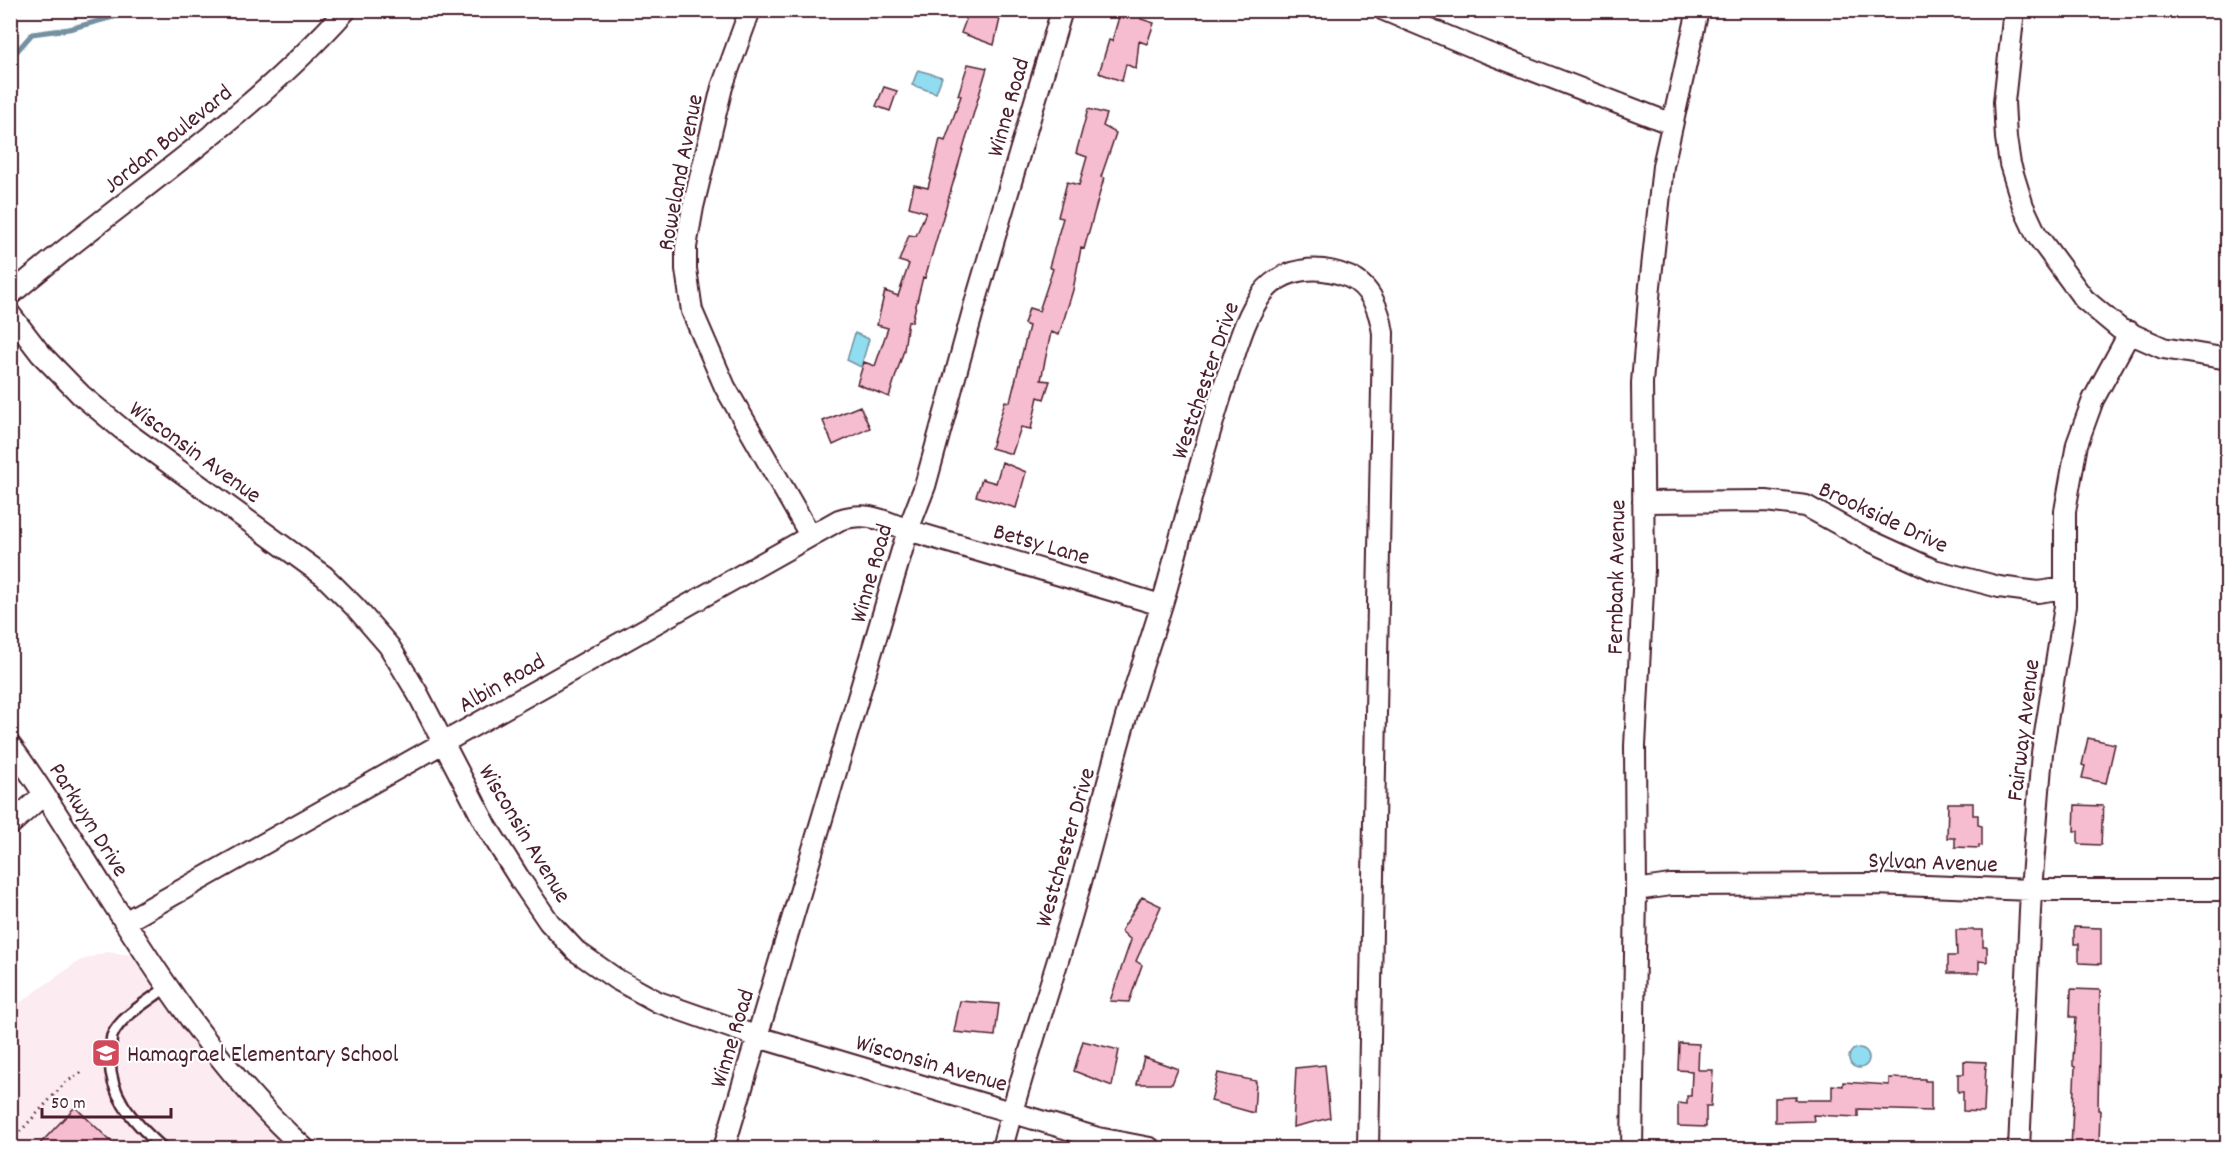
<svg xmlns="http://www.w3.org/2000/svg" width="2238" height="1159" viewBox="0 0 2238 1159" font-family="Dekko,sans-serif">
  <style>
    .built { fill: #fcebf1 }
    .water { fill: #90dcf0; stroke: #7490a1; stroke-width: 1.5 }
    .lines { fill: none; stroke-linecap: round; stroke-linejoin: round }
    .stream { stroke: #7490a1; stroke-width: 5 }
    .building { fill: #f6bdd1; stroke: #4a1f2b; stroke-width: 1.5 }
    .service-casing { stroke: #4a1f2b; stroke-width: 14 }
    .minor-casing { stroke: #4a1f2b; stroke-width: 24 }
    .path { stroke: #4a1f2b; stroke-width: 3; stroke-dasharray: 1.5 4.5; stroke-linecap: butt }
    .service { stroke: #fff; stroke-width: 9 }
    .minor { stroke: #fff; stroke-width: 20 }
    .labels { text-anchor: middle; stroke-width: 4.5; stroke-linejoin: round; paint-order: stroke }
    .street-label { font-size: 24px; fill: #4a1f2b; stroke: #fff }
    .poi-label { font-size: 24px; fill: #4a1f2b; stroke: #fff; text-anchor: start }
  </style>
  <rect width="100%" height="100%" fill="#fff"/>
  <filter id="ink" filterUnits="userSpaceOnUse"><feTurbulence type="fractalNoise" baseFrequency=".0167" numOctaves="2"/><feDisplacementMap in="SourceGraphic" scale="12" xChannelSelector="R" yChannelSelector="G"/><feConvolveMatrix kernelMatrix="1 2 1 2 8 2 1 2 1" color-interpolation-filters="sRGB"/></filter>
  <g filter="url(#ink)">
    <path class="built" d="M106,952L130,955L225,1085L285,1148H11V1009L79,961Z"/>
    <path class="water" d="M918,70L942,77L936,93L912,85Z
      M855,333L869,339L861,367L847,360Z
      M1849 1058a10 10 0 1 1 20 0a10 10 0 1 1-20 0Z"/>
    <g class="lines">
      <path class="stream" d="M10,59L32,34L69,29L139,10"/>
    </g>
    <path class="building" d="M981,10H1002L994,45L961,33L968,14L980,16Z
      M1121,10H1143L1141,19L1154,23L1147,44L1139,41L1136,69L1126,64L1122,81L1099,73L1109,40L1112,41Z
      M968,64L987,68L925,278L923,277L912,322L908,321L904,350L889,397L857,384L864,362L875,366L888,328L877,325L885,291L898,296L909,264L899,261L909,235L916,236L926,212L909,207L914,185L928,188L940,139L945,141L961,96L958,95Z
      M884,87L897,91L890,111L876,106Z
      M1088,109L1107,114L1103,126L1116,133L1101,177L1104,178L1084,249L1081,248L1073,290L1059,335L1051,332L1041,380L1050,381L1044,399L1038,397L1031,429L1021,427L1012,454L991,448L1005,401L1010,402L1029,326L1024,324L1029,308L1039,311L1053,269L1049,267L1063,218L1058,217L1067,182L1079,185L1087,157L1076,153Z
      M860,406L870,428L833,445L823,421Z
      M1002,462L1026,472L1016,508L976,496L982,479L996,483Z
      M2088,738L2115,744L2106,783L2082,778L2085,766L2082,765Z
      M1948,803H1973V815H1978V825L1982,826V846L1979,845V848L1955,847V838H1947Z
      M2075,805L2103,806L2101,845L2078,844V831H2074Z
      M1142,897L1161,906L1136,961L1142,965L1129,1002L1110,1001L1131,940L1121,931Z
      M2074,927L2101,928V964L2079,963V944H2074Z
      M1956,930H1983V947H1987V962L1979,961V973H1948V956H1957Z
      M2071,989L2100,990L2098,1110H2100L2099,1144H2096V1149H2071L2075,1067L2073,1066V1060L2076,1017H2070Z
      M960,1001L999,1004L995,1036L954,1032Z
      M1083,1041L1119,1050L1112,1086L1074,1071Z
      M1679,1043L1699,1044L1698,1070H1713L1711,1106H1706V1127L1678,1126V1103L1687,1104V1096H1691L1692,1071L1678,1070Z
      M1144,1057L1178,1069L1172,1084H1137Z
      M1964,1061L1986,1062L1984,1112L1963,1111V1092H1958V1074H1964Z
      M1325,1065L1330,1118L1293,1127L1296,1068Z
      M1218,1073L1256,1081L1254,1113L1211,1101Z
      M1889,1078L1925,1079V1081H1931V1111L1858,1109V1117L1813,1115L1814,1121L1775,1122V1098L1796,1097L1795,1100H1832V1085L1843,1086V1082L1889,1085Z
      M75,1107L119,1149H35Z"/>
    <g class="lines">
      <g class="service-casing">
        <path id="service" d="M163,1148C133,1122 105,1092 111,1050C111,1046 111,1039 112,1036C120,1016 152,999 168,986"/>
      </g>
      <g class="minor-casing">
        <path id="minor" d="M750,10L722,87L693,207L686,247V269L692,311L725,387L810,535
          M1384,10L1485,52L1672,124
          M2014,10L2004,102L2006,138L2010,164L2023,206L2036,234L2084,299L2120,329L2163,348L2228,359
          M10,295C122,199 247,121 346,10
          M10,314L40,353L81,395L122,429L324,576L356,608L389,646L418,694L487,827L519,878L549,922L576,951L616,979L658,1002L758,1037L1098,1138L1150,1148
          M1643,502L1766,501L1806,506L1864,538L1934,570L1999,587L2038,592L2065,588
          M10,745C44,790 72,839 102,886C161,980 222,1074 304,1148
          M10,825L44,794
          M1636,890L1670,885L1874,884L2031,890H2228
          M125,922L839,520C868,511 881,520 908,530L1161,605
          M724,1148L908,530L925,486L976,300L1062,10
          M1002,1148C1021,1076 1044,1006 1066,934C1087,865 1104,794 1124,724C1137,678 1154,633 1167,587C1186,517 1204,446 1227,377C1237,349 1244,318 1262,294C1283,267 1319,264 1349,277C1371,286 1380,312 1383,333L1368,1148
          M1632,1148L1636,890L1635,746L1644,570L1642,383L1650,286L1663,166L1698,10
          M2019,1148L2031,890L2042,753L2065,606V511L2077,444L2093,400L2130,332"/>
      </g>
      <path class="path" d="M10,1137L16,1136L65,1083L82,1072"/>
      <use href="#service" class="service"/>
      <use href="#minor" class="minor"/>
    </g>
  </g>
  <defs>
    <g id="school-square" transform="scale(1.5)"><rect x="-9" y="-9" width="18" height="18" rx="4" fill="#d1495b" stroke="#fff"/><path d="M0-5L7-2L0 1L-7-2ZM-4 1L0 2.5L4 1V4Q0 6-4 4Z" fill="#fff"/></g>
  </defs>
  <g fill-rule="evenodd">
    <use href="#school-square" x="106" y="1053"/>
  </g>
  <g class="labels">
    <g class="street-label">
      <text transform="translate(1007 107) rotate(-74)" y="8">Winne Road</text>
      <text transform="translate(167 138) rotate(-39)" y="8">Jordan Boulevard</text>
      <text transform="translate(679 172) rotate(-79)" y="8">Roweland Avenue</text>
      <text transform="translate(1204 380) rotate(-71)" y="8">Westchester Drive</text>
      <text transform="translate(196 451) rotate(36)" y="8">Wisconsin Avenue</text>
      <text transform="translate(1884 516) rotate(25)" y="8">Brookside Drive</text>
      <text transform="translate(1042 543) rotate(16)" y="8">Betsy Lane</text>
      <text transform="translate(870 573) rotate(-74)" y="8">Winne Road</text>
      <text transform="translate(1615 577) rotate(-89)" y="8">Fernbank Avenue</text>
      <text transform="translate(501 682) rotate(-30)" y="8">Albin Road</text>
      <text transform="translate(2022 730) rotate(-83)" y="8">Fairway Avenue</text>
      <text transform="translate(90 819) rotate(58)" y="8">Parkwyn Drive</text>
      <text transform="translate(526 833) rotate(59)" y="8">Wisconsin Avenue</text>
      <text transform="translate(1064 847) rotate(-74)" y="8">Westchester Drive</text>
      <text transform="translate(1933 861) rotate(2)" y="8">Sylvan Avenue</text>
      <text transform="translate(731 1038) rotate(-73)" y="8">Winne Road</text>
      <text transform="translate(932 1062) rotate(16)" y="8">Wisconsin Avenue</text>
    </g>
    <g class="poi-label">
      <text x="127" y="1061">Hamagrael Elementary School</text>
    </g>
  </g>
  <rect width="2238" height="1159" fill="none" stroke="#fff" stroke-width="36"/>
  <rect x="18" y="18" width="2202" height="1123" fill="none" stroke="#4a1f2b" stroke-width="2" filter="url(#ink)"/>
  <path d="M42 1108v9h129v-9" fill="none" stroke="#4a1f2b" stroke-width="3"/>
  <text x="51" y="1108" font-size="18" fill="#4a1f2b" stroke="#ffffff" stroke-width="4.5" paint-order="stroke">50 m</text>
</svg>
